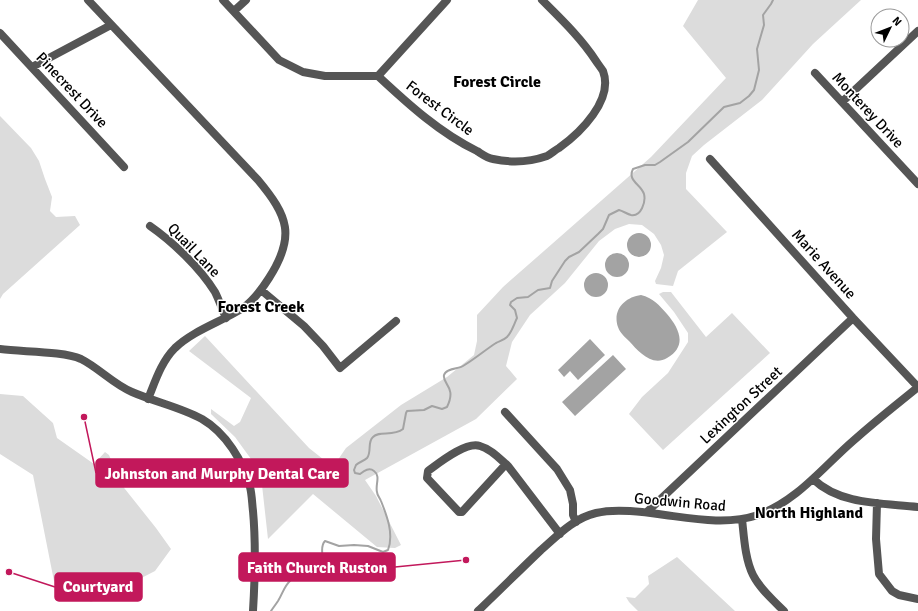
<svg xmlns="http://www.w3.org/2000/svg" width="918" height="611" viewBox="0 0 918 611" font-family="Signika,sans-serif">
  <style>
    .green { fill: #dcdcdc }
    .water { fill: #a3a3a3 }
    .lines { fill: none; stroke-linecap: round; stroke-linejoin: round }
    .stream { stroke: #a3a3a3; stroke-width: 2 }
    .minor { stroke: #555; stroke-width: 8 }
    .labels { text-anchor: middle; stroke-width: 3; stroke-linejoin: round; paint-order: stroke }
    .street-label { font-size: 15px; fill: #000; stroke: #fff }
    .neighbourhood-label { font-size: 16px; font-weight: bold; fill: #000; stroke: #fff }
    .leader { fill: none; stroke: #c2185b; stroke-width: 1.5 }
    .callout-dot { fill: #c2185b; stroke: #fff; stroke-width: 1.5 }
    .callout { fill: #c2185b; stroke: #c2185b; stroke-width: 1.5 }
    .callout-label { font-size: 16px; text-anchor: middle; font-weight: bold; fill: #fff }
  </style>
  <rect width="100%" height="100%" fill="#fff"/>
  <path class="green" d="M698,0H861L813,44L762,100L704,145L692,156L686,173V189L727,232L678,271L673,286L656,284L655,281L661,268L664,255L661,245L654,234L642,225L629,224L615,229L599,241L565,283L530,315L512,342L506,366L517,379L476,419L365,480L376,496L401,545L395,548L377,547L313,494L268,539L261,476L251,459L235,437L211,414V409L234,426L240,422L251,398L189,351L205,336L309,448L333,467L346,448L401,405L447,377L474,355L477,341V315L503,287L651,157L726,78L683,26Z
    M0,116L31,148L39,161L45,179L52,197L50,211L56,217L75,216L80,225L3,294L0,299Z
    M663,292H671L706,337L732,313L770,353L663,450L629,414L642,397L668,373L688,342V333L674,312L659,294Z
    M0,394L23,396L53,423L57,438L94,464L105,452L109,455L121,484L156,528L171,549L155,571L120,589L91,602L54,581L33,475L0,454Z
    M677,557L735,611H638L629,602L626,597L635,598L649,584L648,576Z"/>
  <path class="water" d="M627 245a12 12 0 1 1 24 0a12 12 0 1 1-24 0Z
    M605 265a12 12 0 1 1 24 0a12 12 0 1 1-24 0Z
    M584 285a12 12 0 1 1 24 0a12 12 0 1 1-24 0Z
    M641,295C653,298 659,305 667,314C679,328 688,346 667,358C652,367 638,351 629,341C625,337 620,333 618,327C612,310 625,297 641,295Z
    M590,339L605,355L578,380L570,371L564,377L558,370Z
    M613,355L626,369L575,416L562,402Z"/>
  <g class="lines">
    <path class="stream" d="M271,611C273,608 276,604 278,601C283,593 284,586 291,580C300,573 313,569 320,561C325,555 319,547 325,541L339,546L354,545L368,546L383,552L388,550C394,534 387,516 381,501C380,498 377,495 377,492C375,485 381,476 374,471C369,467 364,471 360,474L355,473L354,470L356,465C359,462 364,461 367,458C372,452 367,442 373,437C379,430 393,437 403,429L406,413L407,411L424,410L432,406L442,409L447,407C457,387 442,384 444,375C446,368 459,369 463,366C475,359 485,350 496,343C500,341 504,340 507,337C512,332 514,324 517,318L515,310L510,305L511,302L517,298L528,297L538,290L550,288L552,281L565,261L569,257L579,252L598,234L603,229L609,215L619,210C623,211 627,214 631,215C641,217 646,202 644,194C641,184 627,181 633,169L645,165H655L660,162L688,142L724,107L740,103L749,96L754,90L759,70L757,49L764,25L763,15L771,4L773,0"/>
    <path class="minor" d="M88,0L258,180C288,216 296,236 269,278C262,289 254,300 243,308C221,322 194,330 175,348C161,362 155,382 148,399
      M223,0L279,60L303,72L325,76H378
      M447,0L378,76C408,104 440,133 477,151C482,154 487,158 493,159C511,163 530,162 547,156C551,154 555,150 559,148C580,133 614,100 603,71C601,68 598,64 596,61C581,38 561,19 542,0
      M234,11L246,0
      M0,33L124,167
      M32,67L111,25
      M815,73L918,184
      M842,102L918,31
      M710,159L853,318L918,387
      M150,226C173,242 200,268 215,292C219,300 222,309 226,318
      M261,290L304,326L323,346L340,368L396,321
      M0,349C22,352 63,351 81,359C99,368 113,384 132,392C155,402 180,407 202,419C226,433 243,461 250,487C252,495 252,503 253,511C256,544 255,578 253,611
      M505,412L557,469L570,490L573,504V515L576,522
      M506,464L462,512H459L427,478L428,471C439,463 466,441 480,446C491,449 500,459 508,466L560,534
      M813,479C840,505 882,503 918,507
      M877,503L876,539L879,574L892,591L899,595L918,599
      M647,512L853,318
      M742,519C744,537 745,559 753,575C760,589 773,600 784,611
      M478,611C499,591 520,570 541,550C557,536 574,518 596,513C616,508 644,512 665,515C695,519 728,525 758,515C797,501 823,467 853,441C874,422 896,405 918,387"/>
  </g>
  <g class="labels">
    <g class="street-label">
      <text transform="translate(72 90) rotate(47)" y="5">Pinecrest Drive</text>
      <text transform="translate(440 108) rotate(37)" y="5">Forest Circle</text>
      <text transform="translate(868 110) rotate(47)" y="5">Monterey Drive</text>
      <text transform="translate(194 250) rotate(46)" y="5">Quail Lane</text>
      <text transform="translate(824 264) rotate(48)" y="5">Marie Avenue</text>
      <text transform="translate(741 405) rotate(-43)" y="5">Lexington Street</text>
      <text transform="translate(680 502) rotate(5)" y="5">Goodwin Road</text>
    </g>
    <g class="neighbourhood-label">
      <text x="497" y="87">Forest Circle</text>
      <text x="261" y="312">Forest Creek</text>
      <text x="809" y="518">North Highland</text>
    </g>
  </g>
  <path class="leader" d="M84 417L96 473M466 560L395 567M9 572L55 587"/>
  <g class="callout-dot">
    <circle cx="84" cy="417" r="4"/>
    <circle cx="466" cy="560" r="4"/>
    <circle cx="9" cy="572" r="4"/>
  </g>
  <g class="callout">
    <rect x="96" y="459" width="252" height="28" rx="4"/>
    <rect x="239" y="553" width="156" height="28" rx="4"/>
    <rect x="55" y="573" width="87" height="28" rx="4"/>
  </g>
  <g class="callout-label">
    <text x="222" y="479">Johnston and Murphy Dental Care</text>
    <text x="317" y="573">Faith Church Ruston</text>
    <text x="98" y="592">Courtyard</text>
  </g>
  <g transform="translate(890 28) rotate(47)"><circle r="19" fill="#ffffff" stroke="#999999"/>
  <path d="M0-3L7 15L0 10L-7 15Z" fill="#000000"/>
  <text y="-6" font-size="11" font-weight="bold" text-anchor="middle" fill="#000000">N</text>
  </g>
</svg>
